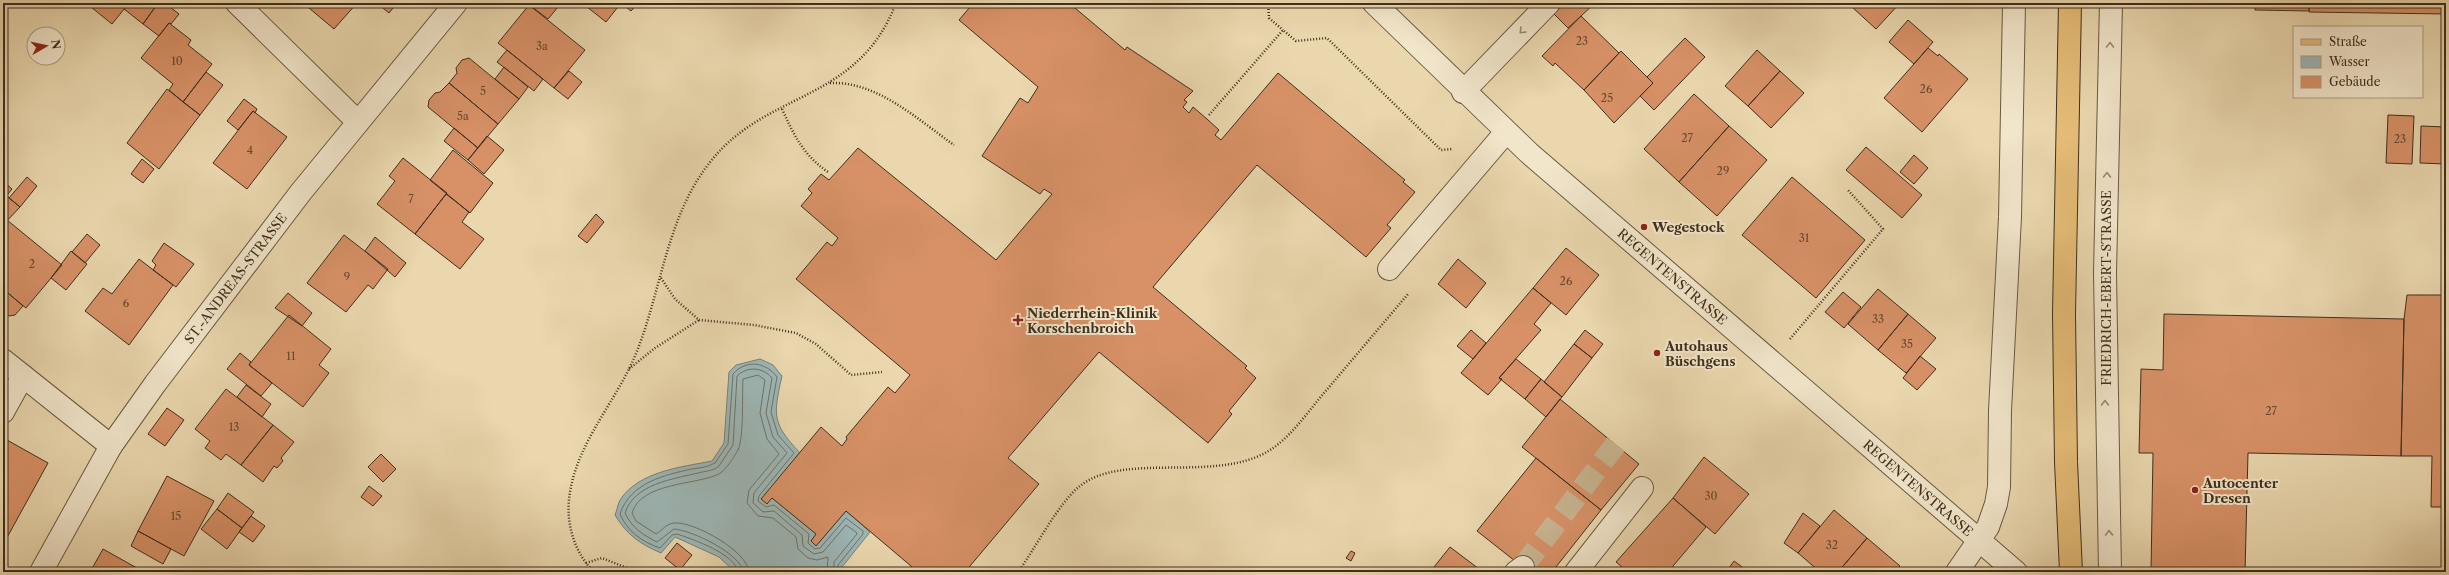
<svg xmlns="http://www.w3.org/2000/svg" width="2449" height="575" viewBox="0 0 2449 575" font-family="'Libre Caslon Text',serif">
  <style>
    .water { fill: #9db7b6; stroke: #778179 }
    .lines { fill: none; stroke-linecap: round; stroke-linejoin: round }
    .shore { stroke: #6e736a; stroke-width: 1 }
    .building { fill: #d89167; stroke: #3f2f1d }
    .minor-tunnel { stroke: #c8b591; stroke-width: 22; stroke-dasharray: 22 11; stroke-linecap: butt }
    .minor-casing { stroke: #6a5941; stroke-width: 24 }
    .major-casing { stroke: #3f2f1d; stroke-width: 24 }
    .path { stroke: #3f2f1d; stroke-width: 2.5; stroke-dasharray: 1 2; stroke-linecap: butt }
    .minor { stroke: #f1e5ca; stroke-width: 22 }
    .major { stroke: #e5bc77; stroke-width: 22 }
    .oneway { stroke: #988a74 }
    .poi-dot { fill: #8f2418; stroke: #f1e5ca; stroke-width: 1.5 }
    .labels { text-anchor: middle; stroke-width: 4; stroke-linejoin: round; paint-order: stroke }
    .number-label { font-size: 11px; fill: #654830 }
    .poi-label { font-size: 13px; font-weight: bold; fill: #3f2f1d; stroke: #f1e5ca; text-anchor: start }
    .street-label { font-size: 13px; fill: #3f2f1d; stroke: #f1e5ca }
  </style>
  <rect width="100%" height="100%" fill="#ead7ae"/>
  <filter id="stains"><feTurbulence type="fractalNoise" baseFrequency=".005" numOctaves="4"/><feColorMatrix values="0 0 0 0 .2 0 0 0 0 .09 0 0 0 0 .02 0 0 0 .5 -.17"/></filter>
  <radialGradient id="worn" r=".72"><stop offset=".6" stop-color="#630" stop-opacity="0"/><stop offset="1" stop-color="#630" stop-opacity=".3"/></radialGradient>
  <path class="water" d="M760,359L773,365L782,376C773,416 772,423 800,453L772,498L816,534L811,541L816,546L846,511L870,532L842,567L844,572H735L719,557L675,537L661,553C640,544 627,535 615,515C617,510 618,504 620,500C639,471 682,467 712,461L724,443L729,372L736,365Z"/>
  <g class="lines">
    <path class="shore" d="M738,572C736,554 692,539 677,534L672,535L660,548C642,542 627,531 620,514C630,483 664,475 692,469C699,468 709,467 715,463L728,444L733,374C746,359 766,362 777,377L771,412L778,435L794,453L759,496L758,501L766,507L774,505L809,534L808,543L815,549L820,548L846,518L863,531V534L838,565L839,572
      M743,572C742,554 691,530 674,529L657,542C643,535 632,528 625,513C634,484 673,479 698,473C705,471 714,471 719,466L733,445L737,376C747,366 763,367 772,378L766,413L773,437L787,453L754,493L753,503L763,512L774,511L802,535L803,546L814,554L823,552L846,525L856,532L857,534L834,562V572
      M749,572C748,551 693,521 674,523C665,524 662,531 656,534L636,521L632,513C641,482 697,485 719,474C726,470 734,457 738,450C744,437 742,396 743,379L758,375L765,380L760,413L767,439L779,454L749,490L747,503L758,516L773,518L796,537L798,549L808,558L817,560L828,557L827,572"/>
  </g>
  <path class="building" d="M86,3H129L112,24Z
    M129,3H158L143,24L124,9Z
    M158,3H165L179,14L171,24L169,23L159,36L143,24Z
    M303,3H357L334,29Z
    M377,3H397L389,13Z
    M527,3H553L558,7L548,19Z
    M582,3H638L631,11L621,3L606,22Z
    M966,3H1069L1125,50L1127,47L1193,91L1184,100L1187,102L1183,107L1189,113L1193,107L1207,119L1219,130L1215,135L1221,140L1278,73L1405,180L1403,182L1415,192L1387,225L1391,228L1366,257L1257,165L1153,287L1247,366L1245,368L1256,378L1229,411L1232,414L1208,443L1099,352L1008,458L1039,484L965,572H918L846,511L816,546L811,541L816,534L772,498L767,504L761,499L821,427L842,446L847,439L846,437L888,387L895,393L910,375L796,279L827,242L832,246L838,238L801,206L812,193L808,189L821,174L829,180L858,148L996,260L1052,194L1044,189L1040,194L982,156L1020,98L1028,103L1038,87L959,20L970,7Z
    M1493,3H1501L1497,7Z
    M1564,3H1595L1568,28L1554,14Z
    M1856,3H1900L1876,29L1852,7Z
    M2255,3H2309V11L2255,10Z
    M2309,3H2446V14L2309,12Z
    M529,5L585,50L554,88L498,43Z
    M1581,16L1619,53L1584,90L1555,63L1553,66L1542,56Z
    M1908,20L1933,42L1914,64L1889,42Z
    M169,23L191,40L188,45L212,64L183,102L169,90L173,84L141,58Z
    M1685,38L1705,57L1654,110L1640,96L1653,83L1647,77Z
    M1928,48L1938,56L1939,54L1968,79L1922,132L1884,98Z
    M507,50L543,79L534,91L497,62Z
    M1757,50L1780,71L1748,106L1725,86Z
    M1621,51L1653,83L1614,123L1584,90Z
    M469,58L519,99L498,124L449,83L457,73L456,68L462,60Z
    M504,67L528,87L519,99L495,79Z
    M569,71L582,82L568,99L554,88Z
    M1780,71L1804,93L1771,128L1748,106Z
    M206,72L223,85L200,115L183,102Z
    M449,83L498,124L478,148L428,107L429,100L435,93L440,92Z
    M167,89L200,115L159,169L127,143Z
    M1694,94L1729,126L1679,182L1644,149Z
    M244,99L257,109L255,113L253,111L238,130L227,121Z
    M253,111L287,137L247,189L213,163Z
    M2388,115L2414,116L2412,164L2386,163Z
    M1729,126L1767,160L1717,216L1679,182Z
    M2421,126L2446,127V164L2420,163Z
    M454,128L478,148L468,160L444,141Z
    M487,136L504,150L484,174L468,160Z
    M1866,147L1922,195L1902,218L1846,170Z
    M453,150L493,183L470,213L430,180Z
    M1914,155L1928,168L1914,184L1900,172Z
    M403,158L447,193L415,234L377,204L395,181L389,176Z
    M142,159L154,169L143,183L131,174Z
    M27,177L37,186L20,207L9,198Z
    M1792,177L1865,240L1816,298L1742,235Z
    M3,181L12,189L3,200Z
    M446,194L469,212L462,222L484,239L460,269L415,234Z
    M7,196L20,207L3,225V200Z
    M596,214L604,222L587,243L578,236Z
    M7,220L62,265L26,308L3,289V225Z
    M87,234L100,245L85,263L72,252Z
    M344,235L388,269L373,289L368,285L346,312L307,283Z
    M375,237L406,263L395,277L365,251Z
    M164,243L194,264L176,287L153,270L156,265L152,261Z
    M1566,248L1599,275L1566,315L1533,288Z
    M71,251L87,264L66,290L51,278Z
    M139,259L173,285L129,345L85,311L103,288L112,294Z
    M1458,259L1486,283L1466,308L1438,284Z
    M1533,288L1551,303L1534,324L1541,330L1499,378L1502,379L1488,395L1461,373Z
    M1878,289L1908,314L1878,350L1848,324Z
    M1843,292L1861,307L1844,328L1825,312Z
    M8,293L23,306L15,315L9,316L3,311V299Z
    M288,293L312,313L302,326L275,308Z
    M2407,295H2446V507H2431L2432,456H2401L2404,319Z
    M1908,314L1936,338L1906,373L1878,350Z
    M2164,314L2404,319L2401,456L2248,453L2245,572H2151L2153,453H2139L2141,369L2163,370Z
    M289,315L331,349L319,365L329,373L303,407L249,365Z
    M1471,330L1486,343L1473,359L1457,346Z
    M1585,330L1603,344L1592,358L1574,344Z
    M1574,344L1592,358L1562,397L1544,382Z
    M240,353L251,362L249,365L272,383L261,396L227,369Z
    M1920,356L1936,369L1917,390L1903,378Z
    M1516,359L1541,379L1525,399L1499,378Z
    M1541,379L1562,397L1546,417L1525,399Z
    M246,385L271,404L262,417L237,397Z
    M226,389L273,425L241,465L226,454L221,460L205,448L210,441L195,429Z
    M1560,399L1639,464L1601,510L1522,447Z
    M167,408L184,420L165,446L148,434Z
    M273,425L294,442L281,458L283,461L277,468L274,466L263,482L241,465Z
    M7,440L48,463L4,543L3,447Z
    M381,454L396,469L383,482L368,467Z
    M1704,457L1749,494L1715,534L1673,498Z
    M1536,458L1601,510L1552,572H1529L1477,531Z
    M167,476L214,501L184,556L138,531Z
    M369,486L382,496L373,506L361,497Z
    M228,493L254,512L242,528L217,509Z
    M1673,498L1706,527L1668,572H1628L1616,562Z
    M217,509L242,528L227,549L201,529Z
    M1834,510L1867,538L1838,572H1820L1798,553Z
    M1803,513L1820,526L1798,553L1784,543Z
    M251,516L265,526L253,542L239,532Z
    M138,531L171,549L163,564L131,546Z
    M1867,538L1900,566L1894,572H1838Z
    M677,543L692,555L680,570L665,558Z
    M1450,547L1483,572H1430Z
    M103,549L144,572H90Z
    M1351,551L1355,553L1351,561L1346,558Z
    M1734,561L1749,572H1726Z
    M1125,567L1131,572H1121Z"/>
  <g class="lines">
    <path class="minor-tunnel" d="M1523,567L1616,444"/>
    <g class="minor-casing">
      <g id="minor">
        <path d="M237,3L358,122"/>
        <path id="s1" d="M1374,3L1529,153L2016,572"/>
        <path d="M1463,92L1549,3"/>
        <path d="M1389,269L1506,132"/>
        <path d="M3,360L111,446"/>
        <path d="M3,412L23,376"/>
        <path id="s2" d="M41,572L111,446L155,384L301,192L456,3"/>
        <path d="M1516,572L1523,567"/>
        <path d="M1576,572L1642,488"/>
        <path d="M1957,572L1988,527L1996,504L1999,487L2000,411L2010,217L2014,3"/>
        <path d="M2110,572L2105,273L2111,3"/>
      </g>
    </g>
    <g class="major-casing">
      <path id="major" d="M2070,3L2064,314L2066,462L2071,572"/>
    </g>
    <path class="path" d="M1268,3L1269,18L1283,30
      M830,83C877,81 917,119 954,145
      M782,109C794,135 803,155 828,172
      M1209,115L1283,30L1296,41L1327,38L1441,150L1452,149
      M661,278L675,299L699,320L754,325L796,333L816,344L851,375L882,372
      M1790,339L1883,229L1847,189
      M629,369L655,348L699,320
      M586,563L602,558L637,572
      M594,572C573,551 565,521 570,492C578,442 616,401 635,356C662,291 666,216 711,161C767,90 858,103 896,3
      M1018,572C1035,549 1059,502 1080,486C1122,452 1211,482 1265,453C1289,440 1306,414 1324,393C1352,360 1380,327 1408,294"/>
    <use href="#minor" class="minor"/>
    <use href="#major" class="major"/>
  </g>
  <defs><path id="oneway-chevron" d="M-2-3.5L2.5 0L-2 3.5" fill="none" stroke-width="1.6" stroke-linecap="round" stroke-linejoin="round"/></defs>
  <g class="oneway">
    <use href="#oneway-chevron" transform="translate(1522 31) rotate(134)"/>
    <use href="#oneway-chevron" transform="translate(2110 45) rotate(-89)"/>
    <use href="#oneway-chevron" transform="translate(2107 175) rotate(-89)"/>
    <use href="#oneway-chevron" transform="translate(2105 403) rotate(-91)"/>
    <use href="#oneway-chevron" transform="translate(2109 533) rotate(-92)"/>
  </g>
  <g class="poi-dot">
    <circle cx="1644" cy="227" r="4"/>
    <path d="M1016 314h4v4h4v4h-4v4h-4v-4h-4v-4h4z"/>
    <circle cx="1657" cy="353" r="4"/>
    <circle cx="2195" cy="490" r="4"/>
  </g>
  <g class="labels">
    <g class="number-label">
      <text x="1582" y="45">23</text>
      <text x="542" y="50">3a</text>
      <text x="177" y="65">10</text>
      <text x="1926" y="93">26</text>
      <text x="483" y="95">5</text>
      <text x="1607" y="102">25</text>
      <text x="463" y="120">5a</text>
      <text x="1687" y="142">27</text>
      <text x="2400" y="143">23</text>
      <text x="250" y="154">4</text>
      <text x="1723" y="175">29</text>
      <text x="411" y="203">7</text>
      <text x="1804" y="242">31</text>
      <text x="32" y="268">2</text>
      <text x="347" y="281">9</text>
      <text x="1566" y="285">26</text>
      <text x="126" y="307">6</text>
      <text x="1878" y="323">33</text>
      <text x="1907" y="348">35</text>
      <text x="291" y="360">11</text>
      <text x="2271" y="415">27</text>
      <text x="234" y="431">13</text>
      <text x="1711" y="500">30</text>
      <text x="176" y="520">15</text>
      <text x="1832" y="549">32</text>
    </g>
    <g class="poi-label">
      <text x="1652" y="232">Wegestock</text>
      <text x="1027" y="318">Niederrhein-Klinik<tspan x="1027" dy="15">Korschenbroich</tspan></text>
      <text x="1665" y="351">Autohaus<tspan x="1665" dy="15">Büschgens</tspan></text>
      <text x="2203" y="488">Autocenter<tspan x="2203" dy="15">Dresen</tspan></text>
    </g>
    <g class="street-label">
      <text dy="5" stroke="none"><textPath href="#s1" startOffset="405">REGENTENSTRASSE</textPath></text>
      <text dy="5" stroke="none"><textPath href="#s2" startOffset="353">ST.-ANDREAS-STRASSE</textPath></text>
      <text transform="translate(2106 288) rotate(-90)" y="5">FRIEDRICH-EBERT-STRASSE</text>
      <text dy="5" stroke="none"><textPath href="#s1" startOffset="729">REGENTENSTRASSE</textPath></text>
    </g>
  </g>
  <rect width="2449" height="575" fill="none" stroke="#ead7ae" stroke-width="16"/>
  <rect x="4" y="4" width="2441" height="567" fill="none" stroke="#3f2f1d" stroke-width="2"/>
  <rect x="8" y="8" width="2433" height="559" fill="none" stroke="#3f2f1d"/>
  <rect x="2293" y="26" width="130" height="72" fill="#f1e5ca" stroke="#aa9c85"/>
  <rect x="2301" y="39" width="20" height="6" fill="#e5bc77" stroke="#aa9c85"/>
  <text x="2329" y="46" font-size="12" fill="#3f2f1d">Straße</text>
  <rect x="2301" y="56" width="20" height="12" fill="#9db7b6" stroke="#aa9c85"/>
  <text x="2329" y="66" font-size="12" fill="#3f2f1d">Wasser</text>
  <rect x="2301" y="76" width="20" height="12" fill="#d89167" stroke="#aa9c85"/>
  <text x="2329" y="86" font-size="12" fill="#3f2f1d">Gebäude</text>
  <g transform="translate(46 46) rotate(81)"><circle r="19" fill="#f1e5ca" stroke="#aa9c85"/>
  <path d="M0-3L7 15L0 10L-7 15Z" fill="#8f2418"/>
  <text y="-6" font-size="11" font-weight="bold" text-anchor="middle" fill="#3f2f1d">N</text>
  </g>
  <rect width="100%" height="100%" filter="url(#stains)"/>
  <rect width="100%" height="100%" fill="url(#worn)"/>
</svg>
